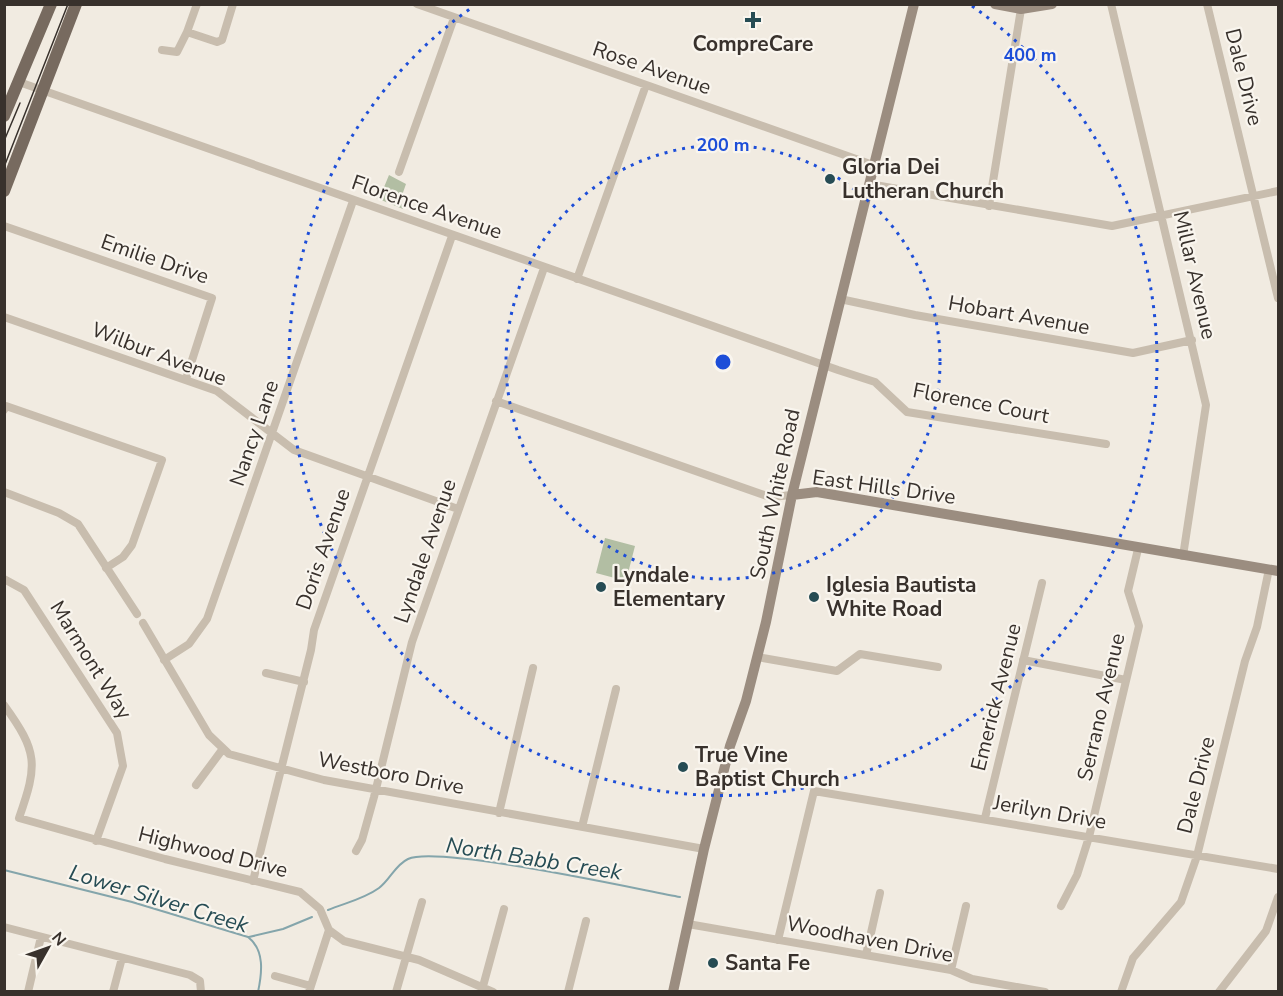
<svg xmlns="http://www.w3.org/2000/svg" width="1283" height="996" viewBox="0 0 1283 996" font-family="'Nunito Sans',sans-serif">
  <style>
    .green { fill: #b2bea3 }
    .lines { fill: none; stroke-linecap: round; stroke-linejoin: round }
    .stream { stroke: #84a5ab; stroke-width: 2 }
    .street { stroke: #c8bdae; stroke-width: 8 }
    .secondary { stroke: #9b8d80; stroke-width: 10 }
    .primary { stroke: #776a5f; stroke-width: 12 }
    .tram { stroke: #38312c; stroke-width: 1.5 }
    .ring { fill: none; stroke: #1d4ed8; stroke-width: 3; stroke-dasharray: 3 6 }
    .poi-dot { fill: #264c54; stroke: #f9f5ee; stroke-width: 2 }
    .labels { text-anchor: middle; stroke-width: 4.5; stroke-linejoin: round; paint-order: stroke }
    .poi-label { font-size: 21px; font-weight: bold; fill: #38312c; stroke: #f9f5ee; text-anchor: start }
    .street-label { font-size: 21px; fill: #38312c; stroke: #f9f5ee }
    .water-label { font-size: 22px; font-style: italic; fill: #264c54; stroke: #f9f5ee }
    .centre { fill: #1d4ed8; stroke: #f9f5ee; stroke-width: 3 }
    .ring-label { font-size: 18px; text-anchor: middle; font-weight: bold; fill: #1d4ed8; stroke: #f9f5ee; stroke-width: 4.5; stroke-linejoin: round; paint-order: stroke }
  </style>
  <rect width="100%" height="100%" fill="#f1ebe1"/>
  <path class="green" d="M389,175L406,184L400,201L403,209L374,197L382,192Z
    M605,538L635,546L626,581L596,573Z"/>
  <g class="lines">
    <path class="stream" d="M4,870L132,902L248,937C265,950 262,973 258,992
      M328,910C345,903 364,899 379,888C390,880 395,865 408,859C438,845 636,889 680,897
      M249,937L283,929L312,917"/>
    <path class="street" d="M197,4L187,32L217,42L222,40L233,4
      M417,4L873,165
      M1111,4L1206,405L1183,556
      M1207,4L1278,298
      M162,50L177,52L187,32
      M19,82L838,370L875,382L907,412L1106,444
      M399,172L454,18
      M869,184L1112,226L1278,191
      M989,206L1021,9
      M4,226L212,298L186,379
      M577,279L646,85
      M840,299L915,315L1133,353L1192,340
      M4,317L217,391L294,450L458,509
      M496,401L770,497L792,495
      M4,410L6,406L162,460L132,545L123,557L106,568
      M4,492L59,513L78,524L137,614
      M4,579L24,590L117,733L123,766L96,841
      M143,623L209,735L229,754L324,780L704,849
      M757,657L837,671L860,654L938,667
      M164,660L189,644L207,619L353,201
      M1023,660L1126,680
      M266,673L304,682
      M4,705C38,752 38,764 19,818L165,859L300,892L320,909L329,930L344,941L419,960L493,992
      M196,785L222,750
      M499,813L533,668
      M985,818L1042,583
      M582,827L616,689
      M356,851L362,840L374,797L412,642L544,268
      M253,881L311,650L314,630L452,236
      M1061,906L1077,875L1089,837L1139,626L1128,591L1138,549
      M688,924L951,970L972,979L1045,992
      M4,927L190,975L200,981L201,992
      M778,940L814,791L1278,869
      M866,955L880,893
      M951,970L966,906
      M275,976L311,986
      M482,990L504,909
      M28,992L41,937
      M113,992L122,958
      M309,992L329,930
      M396,992L422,902
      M568,992L586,921
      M1121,992L1133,958L1181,902L1197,856L1245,661L1257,627L1269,569
      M1219,992L1266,931L1278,897"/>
    <path class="secondary" d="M995,4L1021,9L1052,4
      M792,495L817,492L1278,571
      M673,992L704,849L730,746L746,701L766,622L792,495L914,4"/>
    <path class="primary" d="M4,116L51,4
      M4,191L76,4"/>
    <path class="tram" d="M4,141L20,103
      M4,167L68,4"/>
  </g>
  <g class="ring">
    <circle cx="723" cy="362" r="217"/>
    <path d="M972 6A434 434 0 1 1 474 6"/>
  </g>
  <g class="poi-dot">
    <path d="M750 11h6v6h6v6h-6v6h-6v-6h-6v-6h6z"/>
    <circle cx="830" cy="179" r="6"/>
    <circle cx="601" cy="587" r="6"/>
    <circle cx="814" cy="597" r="6"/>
    <circle cx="683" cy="767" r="6"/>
    <circle cx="713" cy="963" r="6"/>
  </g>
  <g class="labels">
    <g class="poi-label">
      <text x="753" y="51" text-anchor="middle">CompreCare</text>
      <text x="842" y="174">Gloria Dei<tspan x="842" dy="24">Lutheran Church</tspan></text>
      <text x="613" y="582">Lyndale<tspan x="613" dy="24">Elementary</tspan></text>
      <text x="826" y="592">Iglesia Bautista<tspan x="826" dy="24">White Road</tspan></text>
      <text x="695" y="762">True Vine<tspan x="695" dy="24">Baptist Church</tspan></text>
      <text x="725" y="970">Santa Fe</text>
    </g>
    <g class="street-label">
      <text transform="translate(652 68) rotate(19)" y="7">Rose Avenue</text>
      <text transform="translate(1244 77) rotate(76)" y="7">Dale Drive</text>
      <text transform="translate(427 207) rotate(19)" y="7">Florence Avenue</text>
      <text transform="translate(155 259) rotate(19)" y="7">Emilie Drive</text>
      <text transform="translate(1195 275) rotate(77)" y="7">Millar Avenue</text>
      <text transform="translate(1019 315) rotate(10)" y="7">Hobart Avenue</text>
      <text transform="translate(159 354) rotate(21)" y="7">Wilbur Avenue</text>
      <text transform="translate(981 403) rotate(11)" y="7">Florence Court</text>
      <text transform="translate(254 433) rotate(-71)" y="7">Nancy Lane</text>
      <text transform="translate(884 487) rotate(8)" y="7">East Hills Drive</text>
      <text transform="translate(775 494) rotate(-78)" y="7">South White Road</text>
      <text transform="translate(323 549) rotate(-71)" y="7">Doris Avenue</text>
      <text transform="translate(425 551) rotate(-71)" y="7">Lyndale Avenue</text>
      <text transform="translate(91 660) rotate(58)" y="7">Marmont Way</text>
      <text transform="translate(996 697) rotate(-76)" y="7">Emerick Avenue</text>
      <text transform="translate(1101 707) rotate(-77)" y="7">Serrano Avenue</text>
      <text transform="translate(391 773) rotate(11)" y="7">Westboro Drive</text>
      <text transform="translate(1196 785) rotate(-76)" y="7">Dale Drive</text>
      <text transform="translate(1050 812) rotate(10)" y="7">Jerilyn Drive</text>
      <text transform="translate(213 852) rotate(14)" y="7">Highwood Drive</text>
      <text transform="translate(870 939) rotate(11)" y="7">Woodhaven Drive</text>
    </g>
    <g class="water-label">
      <text transform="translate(534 858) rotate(9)" y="8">North Babb Creek</text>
      <text transform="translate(159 898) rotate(17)" y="8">Lower Silver Creek</text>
    </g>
  </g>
  <circle cx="723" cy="362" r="9" class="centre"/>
  <g class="ring-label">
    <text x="1030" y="61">400 m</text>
    <text x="723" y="151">200 m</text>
  </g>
  <rect width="1283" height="996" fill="none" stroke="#38312c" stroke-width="12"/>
  <g transform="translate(48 948) rotate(50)" stroke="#f9f5ee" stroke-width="4.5" paint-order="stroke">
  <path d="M0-4.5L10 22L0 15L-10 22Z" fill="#38312c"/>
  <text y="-9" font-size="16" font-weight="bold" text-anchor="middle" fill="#38312c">N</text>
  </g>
</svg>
